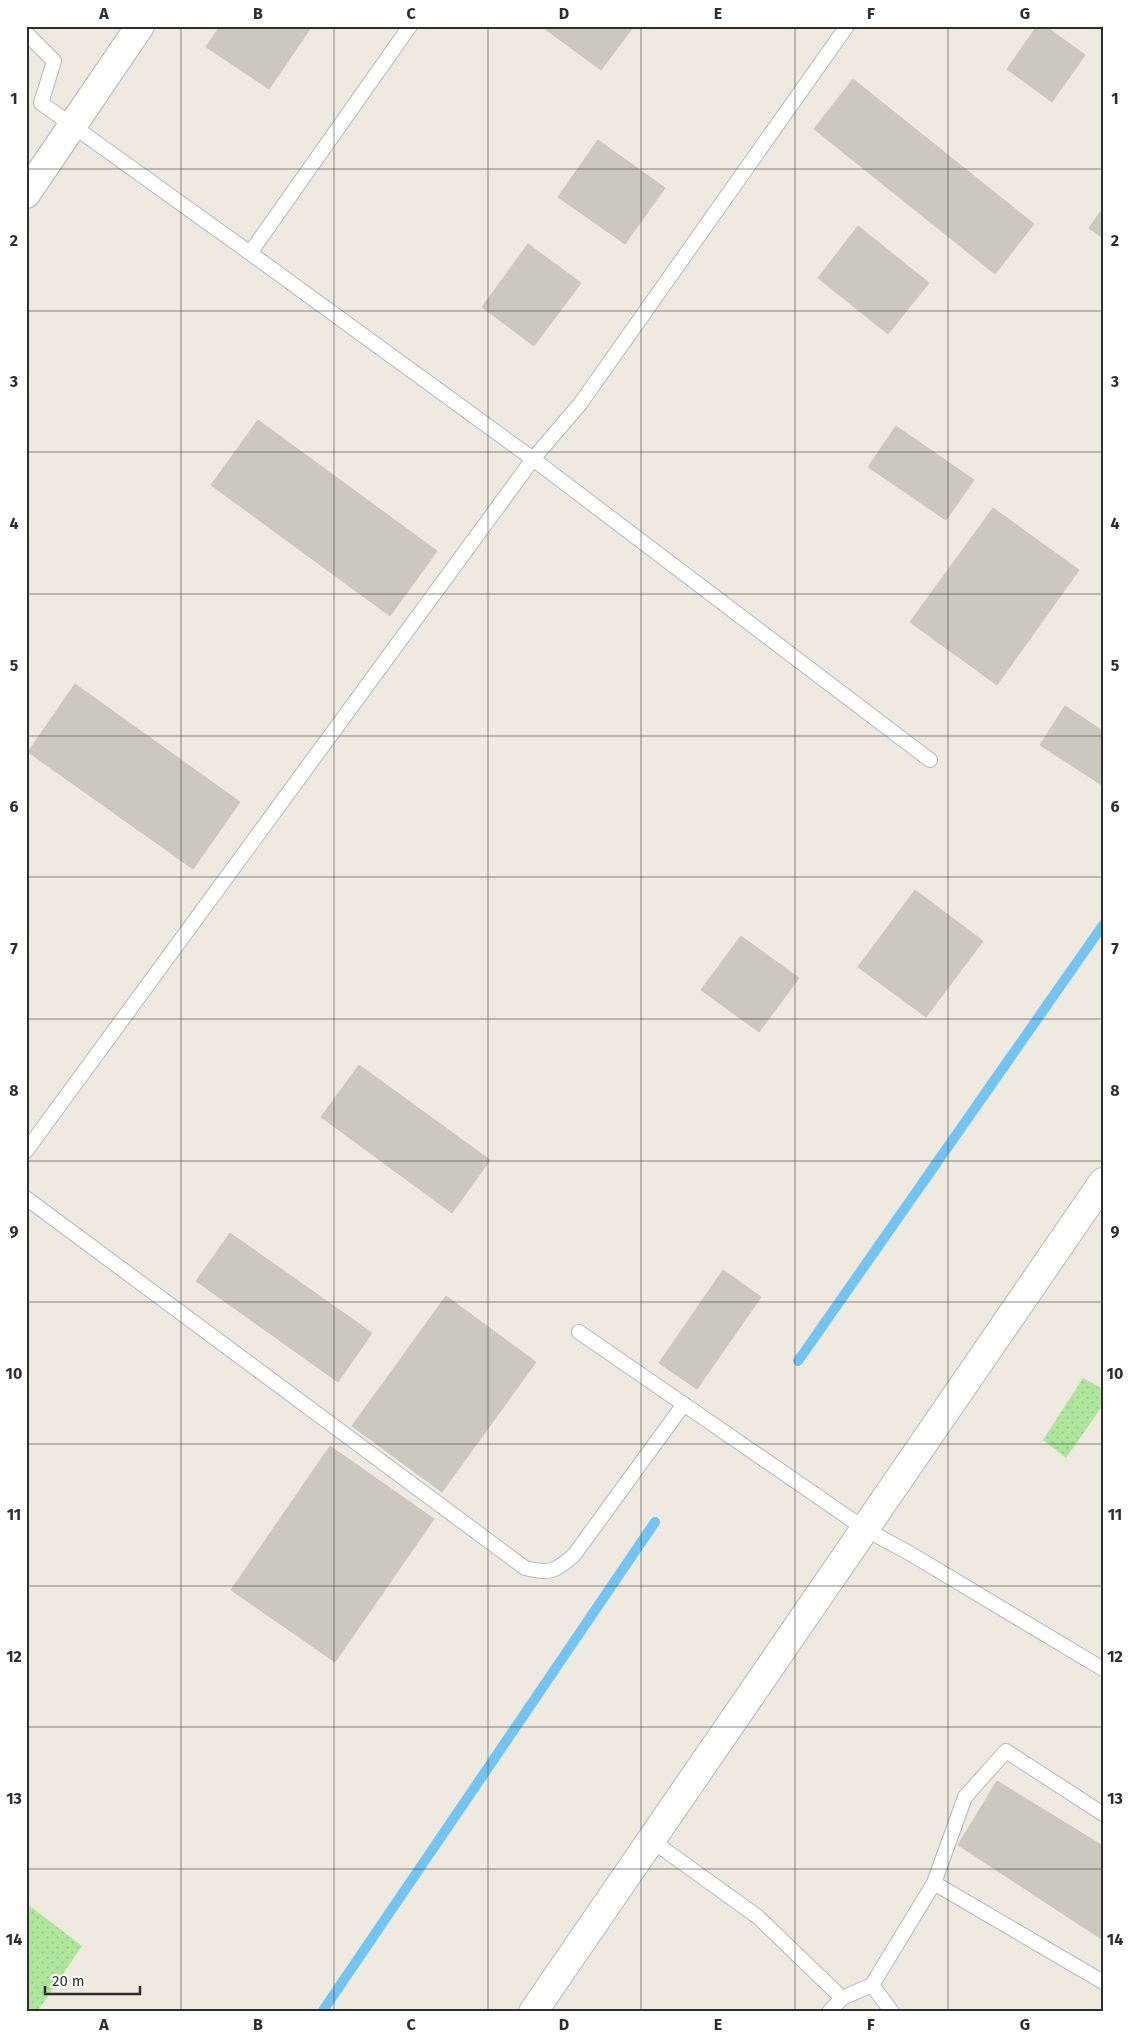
<svg xmlns="http://www.w3.org/2000/svg" width="1129" height="2038" viewBox="0 0 1129 2038" font-family="'Fira Sans',sans-serif">
  <style>
    .grass { fill: url(#grass-dots) }
    .lines { fill: none; stroke-linecap: round; stroke-linejoin: round }
    .stream { stroke: #72c4f2; stroke-width: 10 }
    .building { fill: #cbc8be; stroke: #cbc6b9 }
    .service-casing { stroke: #b4b5c1; stroke-width: 16 }
    .minor-casing { stroke: #b4b5c1; stroke-width: 30 }
    .tertiary-casing { stroke: #b4b5c1; stroke-width: 30 }
    .service { stroke: #fff; stroke-width: 14 }
    .minor { stroke: #fff; stroke-width: 28 }
    .tertiary { stroke: #fff; stroke-width: 28 }
    .grid { fill: none; stroke: #2e2e2e; stroke-width: 1; stroke-opacity: 0.55 }
    .neatline { fill: none; stroke: #2e2e2e; stroke-width: 2 }
    .grid-label { font-size: 16px; text-anchor: middle; font-weight: bold; fill: #2e2e2e }
  </style>
  <defs>
    <pattern id="grass-dots" width="8" height="8" patternUnits="userSpaceOnUse" patternTransform="scale(1.25)"><rect width="8" height="8" fill="#aee69c"/><path d="M2 2h.1M6 6h.1" fill="none" stroke="#96c687" stroke-width="1.8" stroke-linecap="round"/></pattern>
  </defs>
  <rect width="100%" height="100%" fill="#efeae0"/>
  <path class="grass" d="M1083,1378L1103,1389V1405L1066,1458L1043,1440Z
    M26,1903L82,1946L37,2012H26Z"/>
  <g class="lines">
    <path class="stream" d="M798,1361L1103,925
      M322,2012L655,1522"/>
  </g>
  <path class="building" d="M220,26H312L269,89L206,47Z
    M548,26H634L601,70L545,29Z
    M1037,26H1045L1085,55L1052,102L1007,69Z
    M853,79L1034,224L995,274L814,129Z
    M598,140L665,188L625,244L558,197Z
    M1103,208V238L1089,228Z
    M858,226L929,283L888,334L818,278Z
    M528,244L581,283L534,346L482,307Z
    M258,420L437,551L390,616L211,485Z
    M896,426L974,480L946,520L868,467Z
    M993,508L1079,570L997,685L910,622Z
    M75,684L240,802L193,869L28,752Z
    M1065,706L1103,731V786L1040,745Z
    M915,890L983,941L926,1017L858,967Z
    M741,936L799,978L759,1032L701,990Z
    M359,1065L490,1160L452,1213L321,1117Z
    M230,1233L372,1333L338,1382L196,1281Z
    M723,1270L761,1297L697,1389L659,1363Z
    M446,1296L536,1362L442,1492L352,1426Z
    M330,1446L434,1519L335,1662L231,1590Z
    M997,1781L1103,1846V1940L958,1845Z"/>
  <g class="lines">
    <g class="service-casing">
      <path id="service" d="M847,26L580,404L533,459L930,760
        M26,33L54,61L41,103L250,253L410,26
        M26,1151L533,459L250,253
        M26,1198L525,1568C549,1574 555,1572 574,1555L684,1404
        M579,1332L865,1529L911,1554L1103,1669
        M651,1840L758,1917L842,1998
        M934,1883L965,1797L1006,1751L1103,1814
        M872,1985L934,1883L1103,1982
        M829,2012L842,1998L872,1985L892,2012"/>
    </g>
    <g class="minor-casing">
      <path id="minor" d="M26,194L140,26"/>
    </g>
    <g class="tertiary-casing">
      <path id="tertiary" d="M533,2012L1103,1182"/>
    </g>
    <use href="#service" class="service"/>
    <use href="#minor" class="minor"/>
    <use href="#tertiary" class="tertiary"/>
  </g>
  <path class="grid" d="M181,26V2012M334,26V2012M488,26V2012M641,26V2012M795,26V2012M948,26V2012M26,169H1103M26,311H1103M26,452H1103M26,594H1103M26,736H1103M26,877H1103M26,1019H1103M26,1161H1103M26,1302H1103M26,1444H1103M26,1586H1103M26,1727H1103M26,1869H1103"/>
  <rect width="1129" height="2038" fill="none" stroke="#ffffff" stroke-width="55"/>
  <path d="M45 1986v8h95v-8" fill="none" stroke="#2e2e2e" stroke-width="2.5"/>
  <text x="52" y="1986" font-size="15" fill="#2e2e2e" stroke="#ffffff" stroke-width="4" paint-order="stroke">20 m</text>
  <rect x="28" y="28" width="1074" height="1982" class="neatline"/>
  <g class="grid-label">
    <text x="104" y="19">A</text>
    <text x="258" y="19">B</text>
    <text x="411" y="19">C</text>
    <text x="564" y="19">D</text>
    <text x="718" y="19">E</text>
    <text x="871" y="19">F</text>
    <text x="1025" y="19">G</text>
    <text x="14" y="104">1</text>
    <text x="1115" y="104">1</text>
    <text x="14" y="246">2</text>
    <text x="1115" y="246">2</text>
    <text x="14" y="387">3</text>
    <text x="1115" y="387">3</text>
    <text x="14" y="529">4</text>
    <text x="1115" y="529">4</text>
    <text x="14" y="671">5</text>
    <text x="1115" y="671">5</text>
    <text x="14" y="812">6</text>
    <text x="1115" y="812">6</text>
    <text x="14" y="954">7</text>
    <text x="1115" y="954">7</text>
    <text x="14" y="1096">8</text>
    <text x="1115" y="1096">8</text>
    <text x="14" y="1237">9</text>
    <text x="1115" y="1237">9</text>
    <text x="14" y="1379">10</text>
    <text x="1115" y="1379">10</text>
    <text x="14" y="1520">11</text>
    <text x="1115" y="1520">11</text>
    <text x="14" y="1662">12</text>
    <text x="1115" y="1662">12</text>
    <text x="14" y="1804">13</text>
    <text x="1115" y="1804">13</text>
    <text x="14" y="1945">14</text>
    <text x="1115" y="1945">14</text>
    <text x="104" y="2030">A</text>
    <text x="258" y="2030">B</text>
    <text x="411" y="2030">C</text>
    <text x="564" y="2030">D</text>
    <text x="718" y="2030">E</text>
    <text x="871" y="2030">F</text>
    <text x="1025" y="2030">G</text>
  </g>
</svg>
